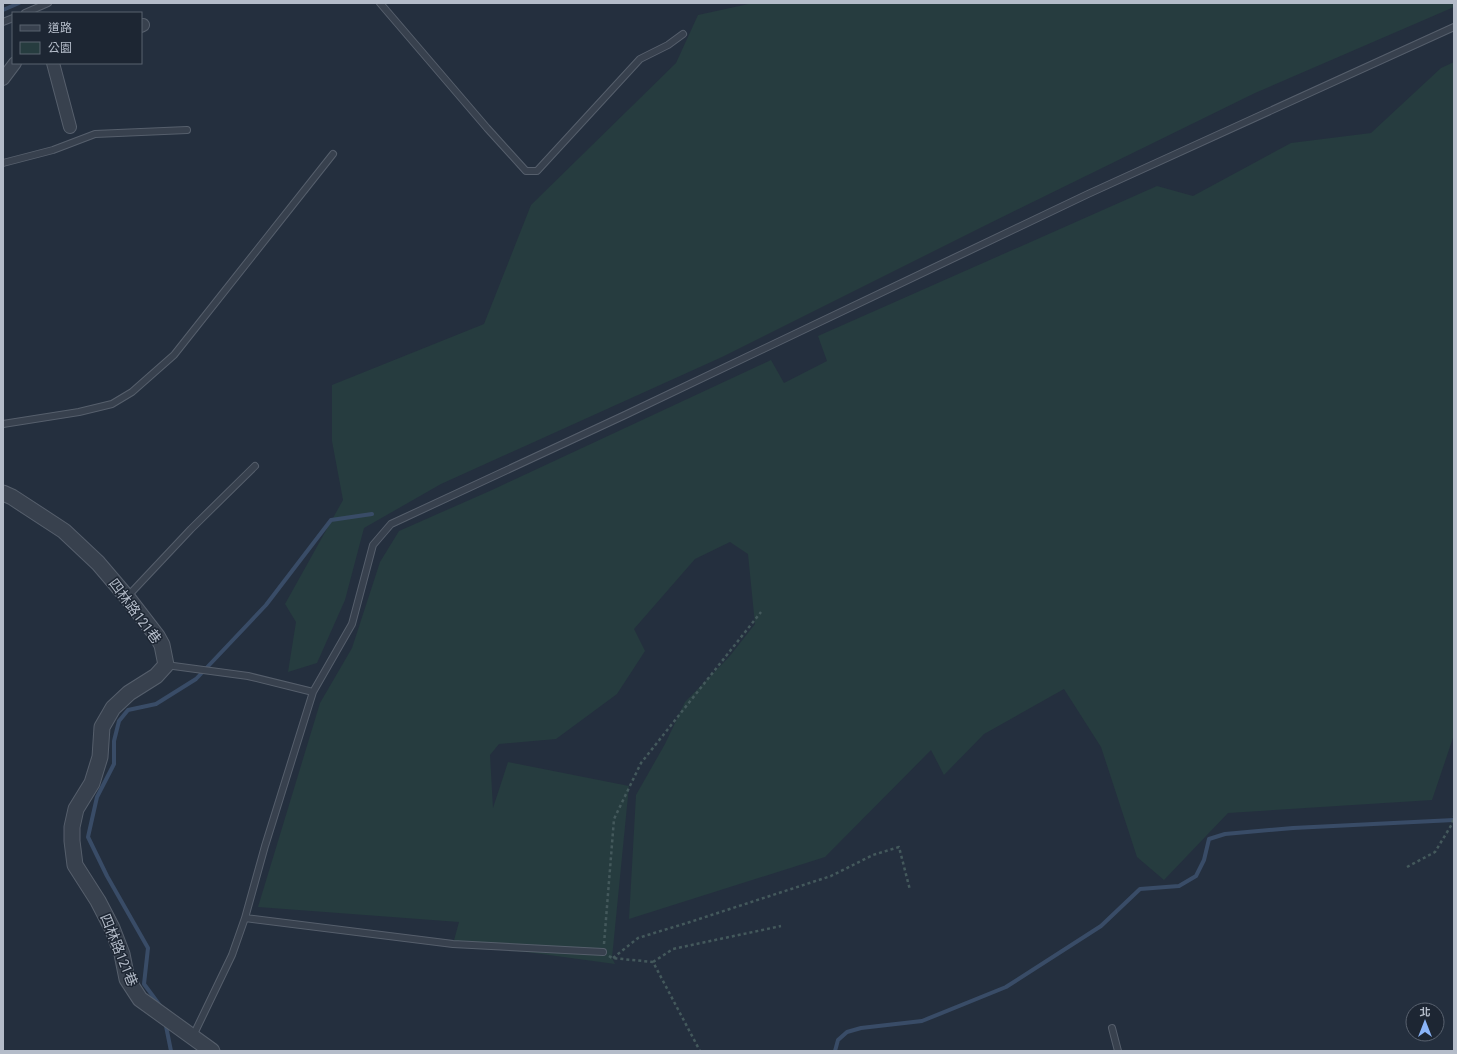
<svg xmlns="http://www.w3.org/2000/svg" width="1457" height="1054" viewBox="0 0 1457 1054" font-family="'Roboto Condensed','Noto Sans TC',sans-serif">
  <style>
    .green { fill: #263c3f }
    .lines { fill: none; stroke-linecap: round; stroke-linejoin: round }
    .stream { stroke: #394c67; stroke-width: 4 }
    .service-casing { stroke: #565f6c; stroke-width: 8 }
    .minor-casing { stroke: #565f6c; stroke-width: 14 }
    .tertiary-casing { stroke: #565f6c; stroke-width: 17 }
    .path { stroke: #44595c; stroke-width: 2.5; stroke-dasharray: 3 3; stroke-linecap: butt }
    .service { stroke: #38414e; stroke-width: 6 }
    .minor { stroke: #38414e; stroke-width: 12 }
    .tertiary { stroke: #38414e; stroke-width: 15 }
    .labels { text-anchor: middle; stroke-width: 3; stroke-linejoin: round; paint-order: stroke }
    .street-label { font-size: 14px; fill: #b4bcc9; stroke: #1d2633 }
  </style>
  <rect width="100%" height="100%" fill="#242f3e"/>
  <path class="green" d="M753,3H1454V7L1255,93L980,228L722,357L441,484L364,528L345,600L317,663L288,672L296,622L285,604L343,500L332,441V385L484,324L531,205L676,63L698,15Z
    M1454,62V735L1432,800L1228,813L1164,880L1137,857L1101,747L1064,689L984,734L944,775L931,750L825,857L629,919L636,795L665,744L685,702L729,657L755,624L748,554L730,542L695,559L634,629L645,651L617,694L556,739L499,744L490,755L493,808L508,762L629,786L612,958L615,964L534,953L453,944L459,922L258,907L320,703L352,648L380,562L399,531L492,490L771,360L784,383L827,361L818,336L1157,186L1193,196L1291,143L1371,133L1441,68Z"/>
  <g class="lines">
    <path class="stream" d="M3,10L19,3
      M161,1007L144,984L148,948L107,876L88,837L97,797L114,764V741L119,721L128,710L156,704L196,679L266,605L331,520L372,514
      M165,1021L171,1051
      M835,1051L838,1040L847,1032L861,1028L922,1021L1006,987L1101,926L1140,889L1179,886L1196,876L1204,860L1209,839L1225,834L1293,828L1454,820"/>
    <g class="service-casing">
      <path id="service" d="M380,3L487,128L526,171H537L640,59L668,45L683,34
        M25,13L48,3
        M3,22L13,18
        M3,163L53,150L95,134L187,130
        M3,424L79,412L112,404L132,392L174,355L333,154
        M127,597L191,529L255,466
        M166,665L248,676L313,692
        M245,918L453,944L603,952
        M1112,1028L1118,1051
        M193,1036L232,955L245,918L265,846L313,692L352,624L373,545L391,524L625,415L1088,194L1454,27"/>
    </g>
    <g class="minor-casing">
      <path id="minor" d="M141,26L143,25
        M53,63L70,127
        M3,79L15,63"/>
    </g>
    <g class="tertiary-casing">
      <path id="tertiary" d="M3,493L12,497L64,531L98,563L127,597L157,636L162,645L166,665L156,676L129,693L113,708L102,727L100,757L92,783L76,809L72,827V841L75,865L98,901L112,928L122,954L127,979L140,999L212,1051"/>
    </g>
    <path class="path" d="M1407,867L1435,852L1452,824L1454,816
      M604,944L614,819L641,763L761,612
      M609,956L612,958L653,962L700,1051
      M613,958L638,938L690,922L831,876L873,855L899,847L910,890
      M653,962L673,949L781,926"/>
    <use href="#service" class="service"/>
    <use href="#minor" class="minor"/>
    <use href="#tertiary" class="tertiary"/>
  </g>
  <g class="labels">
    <g class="street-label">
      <text transform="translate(135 611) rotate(53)" y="5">四林路121巷</text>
      <text transform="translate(119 950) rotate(68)" y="5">四林路121巷</text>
    </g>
  </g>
  <rect width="1457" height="1054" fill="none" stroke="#b4bcc9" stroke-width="8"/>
  <rect x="12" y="12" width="130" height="52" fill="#1d2633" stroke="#59626f"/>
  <rect x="20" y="25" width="20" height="6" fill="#38414e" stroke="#59626f"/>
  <text x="48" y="32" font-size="12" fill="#b4bcc9">道路</text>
  <rect x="20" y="42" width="20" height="12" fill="#263c3f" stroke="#59626f"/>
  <text x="48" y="52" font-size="12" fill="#b4bcc9">公園</text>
  <g transform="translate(1425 1022)"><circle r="19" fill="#1d2633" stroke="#59626f"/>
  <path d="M0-3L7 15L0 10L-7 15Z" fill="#8ab4f8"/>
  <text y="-6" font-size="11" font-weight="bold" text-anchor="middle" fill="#b4bcc9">北</text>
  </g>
</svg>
